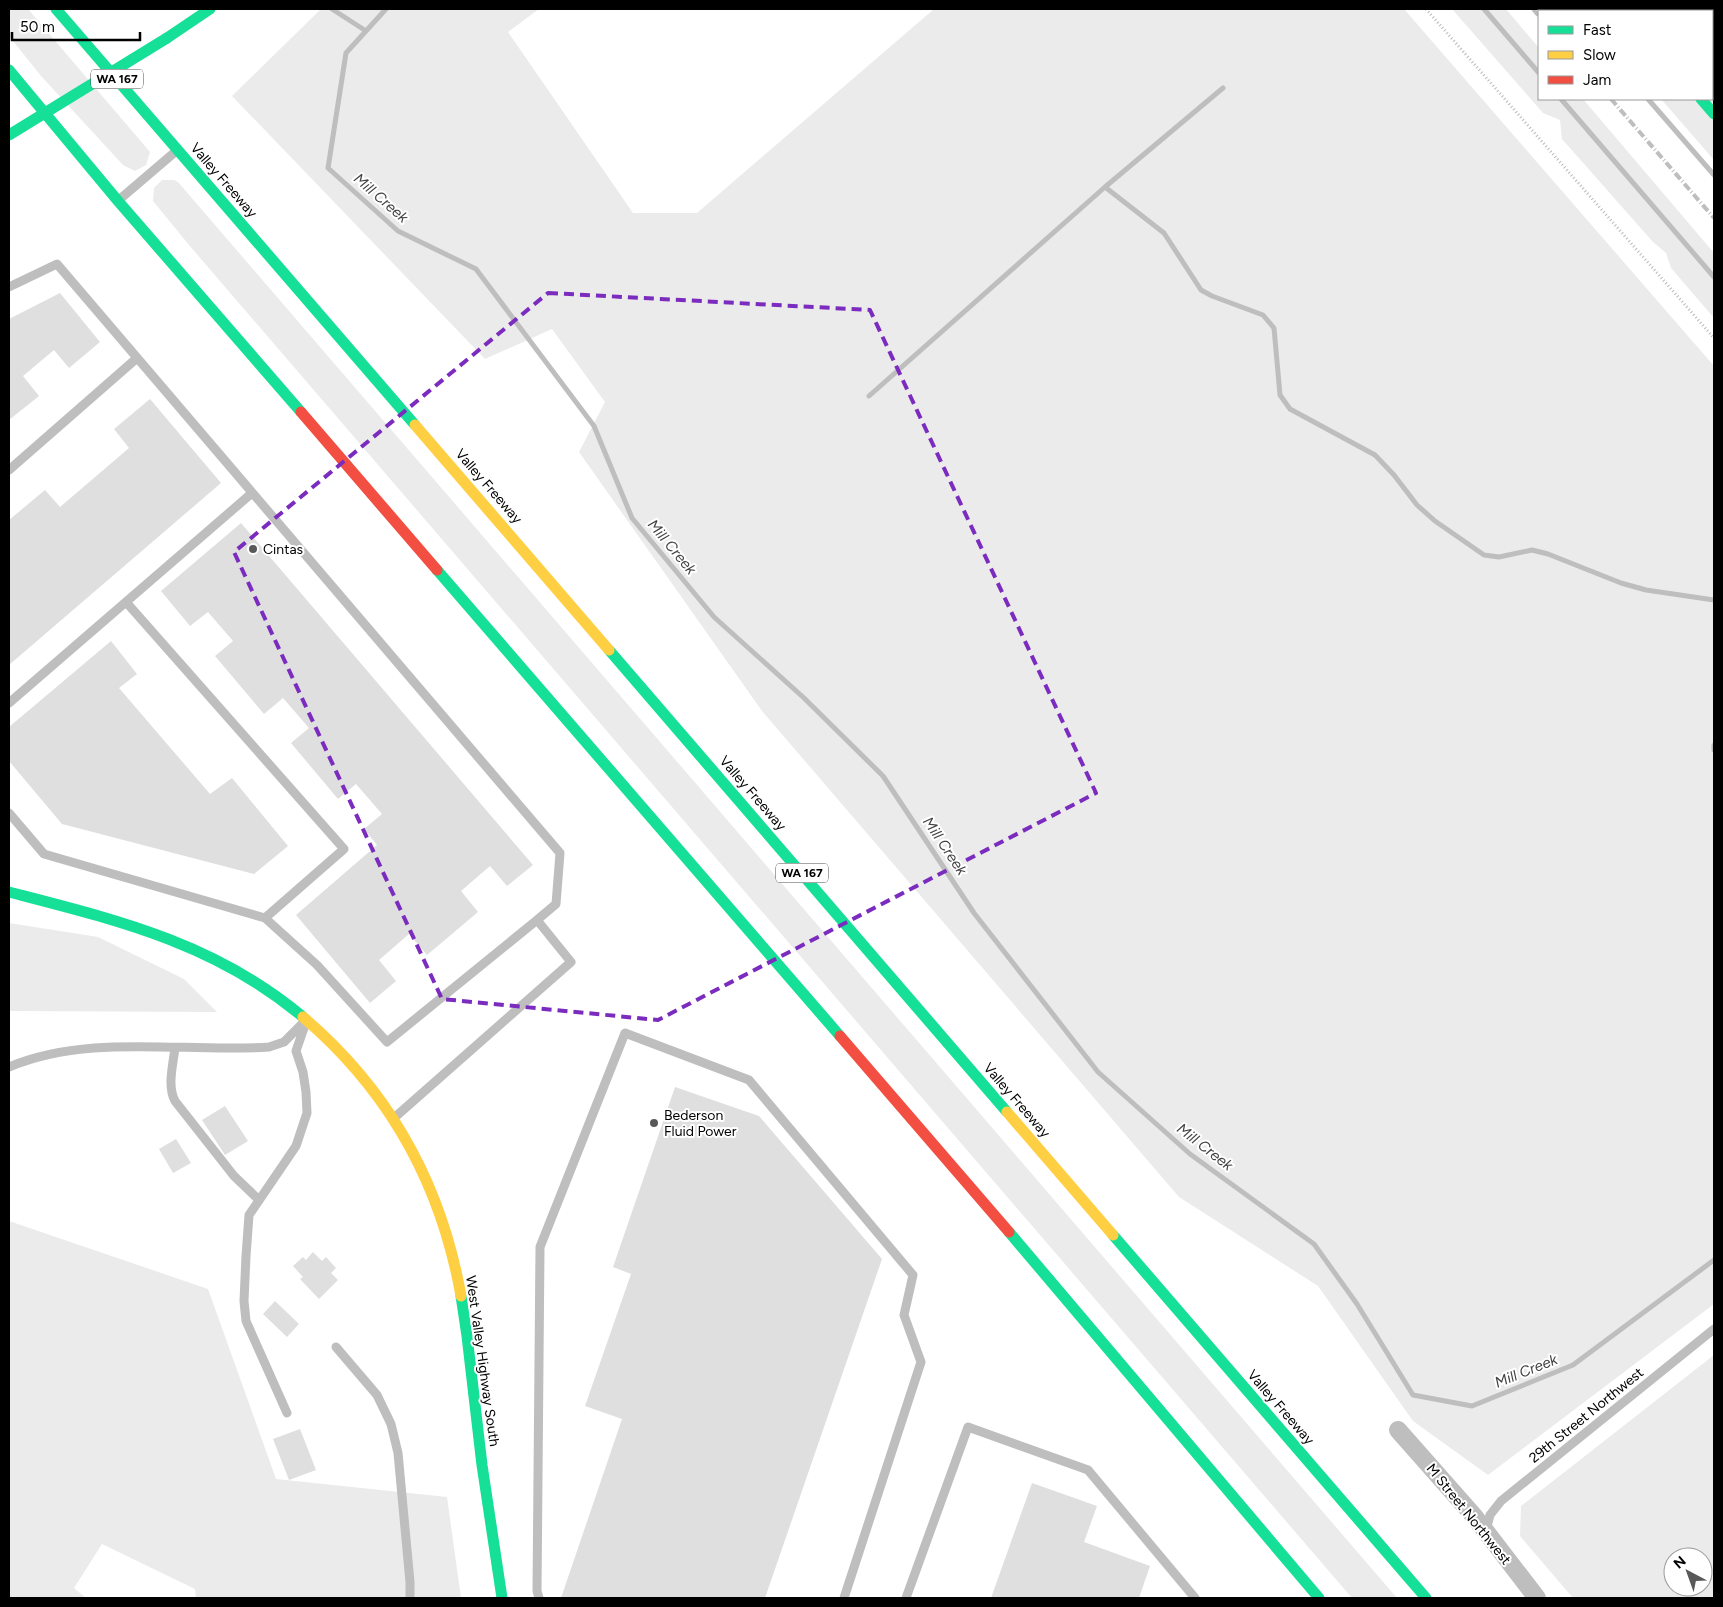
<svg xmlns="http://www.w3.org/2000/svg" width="1723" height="1607" viewBox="0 0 1723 1607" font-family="Figtree,sans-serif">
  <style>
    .green { fill: #ebebeb; fill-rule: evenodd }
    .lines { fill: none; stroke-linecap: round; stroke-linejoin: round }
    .stream { stroke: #bebebe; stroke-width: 5 }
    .building { fill: #dfdfdf }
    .path { stroke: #b9b9b9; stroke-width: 3; stroke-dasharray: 1 2.5; stroke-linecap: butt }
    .lane { stroke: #bebebe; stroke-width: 9 }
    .street { stroke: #bebebe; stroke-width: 18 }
    .fast { stroke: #16e098; stroke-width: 11 }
    .slow { stroke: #ffcf43; stroke-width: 11 }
    .jam { stroke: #f24e42; stroke-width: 11 }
    .rail { stroke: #bebebe; stroke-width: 4; stroke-dasharray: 8 2.5 1 2.5; stroke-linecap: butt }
    .fast-bridge { stroke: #16e098; stroke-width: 11 }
    .marked { fill: none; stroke: #7b2cbf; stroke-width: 4; stroke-dasharray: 10 6; stroke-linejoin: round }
    .poi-dot { fill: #595959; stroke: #fff; stroke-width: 2 }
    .labels { text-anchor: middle; stroke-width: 4; stroke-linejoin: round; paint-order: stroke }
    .shield { fill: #fff; stroke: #4c4c4c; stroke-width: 1 }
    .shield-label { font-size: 12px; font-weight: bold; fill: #000 }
    .street-label { font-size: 14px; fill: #000; stroke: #fff }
    .poi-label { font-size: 14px; fill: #000; stroke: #fff; text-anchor: start }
    .water-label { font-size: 15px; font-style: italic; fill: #434343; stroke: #fff }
  </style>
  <rect width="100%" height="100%" fill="#fff"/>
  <path class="green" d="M9,9H28L150,152L146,165L135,171L123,165L41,76L9,36Z
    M321,9H539L508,32L633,213H697L934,9H1404L1714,366V1304L1488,1475L1413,1421L1318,1286L1179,1197L762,711L579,452L605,402L552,329L485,359L232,96Z
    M1452,9H1506L1539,48V99H1583L1714,253V318L1671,268L1666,253L1653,242L1562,139L1560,120L1543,113Z
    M1664,9H1714V160L1661,99H1712V11H1661Z
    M162,180H174L178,182L1397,1598H1352L189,245L153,201L154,188Z
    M9,923L98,937L184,979L217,1012L9,1011Z
    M9,1221L208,1289L276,1479L447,1497L461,1598H196L195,1589L102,1544L74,1588L86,1598H9Z
    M1714,1355V1598H1573L1520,1536L1521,1506ZM1673,1557H1703V1587H1673Z"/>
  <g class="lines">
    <path class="stream" d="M332,9L366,31
      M386,9L346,53L328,168L398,231L476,269L594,426L632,518L714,617L804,698L883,776L974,913L1098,1072L1190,1154L1314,1244L1357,1304L1413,1395L1472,1406L1573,1365L1714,1260
      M1484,9L1539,73
      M1571,9L1573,11
      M1561,99L1714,277
      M1648,99L1714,175
      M1105,187L1164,233L1201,290L1212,296L1263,315L1274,328L1280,395L1290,409L1375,455L1394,475L1417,505L1435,521L1484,555L1499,557L1532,550L1548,554L1621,583L1646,590L1714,600
      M869,396L1105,187L1223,88
      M1714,745V750"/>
  </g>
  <path class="building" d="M60,293L100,342L69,368L54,350L23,376L39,396L9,420V319Z
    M150,399L221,483L9,665V520L45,490L60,507L129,448L114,429Z
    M241,523L533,865L507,886L490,866L461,891L478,912L427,955L409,934L379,960L396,981L370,1003L296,915L377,845L364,829L382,814L356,784L338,799L291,743L309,728L283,698L264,714L215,656L233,641L208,612L190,626L161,591Z
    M111,641L137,674L119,688L210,794L232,778L288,846L254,874L62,824L9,761V727Z
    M675,1087L759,1116L882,1259L765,1598H561L622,1419L585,1406L631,1274L613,1267Z
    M225,1106L248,1141L225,1155L202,1120Z
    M176,1139L191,1163L173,1173L159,1149Z
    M313,1252L322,1261L326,1257L336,1268L331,1273L338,1280L319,1299L300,1279L303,1277L293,1266L303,1257L306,1260Z
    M275,1301L299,1324L287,1337L263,1314Z
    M300,1429L316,1470L289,1480L273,1439Z
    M1032,1483L1097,1506L1084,1542L1150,1566L1139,1598H991Z"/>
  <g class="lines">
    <path class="path" d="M1426,9L1714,338"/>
    <path class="lane" d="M1701,9L1703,11
      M1686,11L1688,9
      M1712,21L1714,24
      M120,199L175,152
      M9,287L57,264L560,853L556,904L537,920L571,962L394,1118
      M9,470L137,358
      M126,602L344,849L265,918
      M9,703L252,493
      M9,813L44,854L265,918L317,965L387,1042L537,920
      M175,1048C173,1065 167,1086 175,1101L234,1176L258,1199
      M9,1067C89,1033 184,1053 269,1047L284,1042L305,1021
      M336,1347L377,1395L391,1424L398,1453L410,1582V1598
      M287,1413L246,1321L244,1301L246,1256L249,1215L296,1146L307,1113L306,1092L303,1072L296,1051L306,1022
      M1486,1530L1490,1515L1501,1501L1714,1329
      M539,1598L537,1591L540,1247L625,1033L749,1080L913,1275L904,1315L921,1362L844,1598
      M906,1598L968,1427L1088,1470L1195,1598"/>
    <path class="street" d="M1398,1430L1474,1516L1537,1598"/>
    <path class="fast" d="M56,9L415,425
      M1625,9L1627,11
      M167,38L210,9
      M9,70L118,201L301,412
      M1701,99L1714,114
      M437,570L840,1036
      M609,650L1007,1112
      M9,892C117,920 215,943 303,1017
      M1009,1232L1319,1598
      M1113,1235L1426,1598
      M461,1296L467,1336L482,1465L502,1598"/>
    <path class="slow" d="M415,425L609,650
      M303,1017C390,1091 441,1183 461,1296
      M1007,1112L1113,1235"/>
    <path class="jam" d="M301,412L437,570
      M840,1036L1009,1232"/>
    <path class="rail" d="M1533,9L1539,16
      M1611,99L1714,218"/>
    <path class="fast-bridge" d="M9,135L167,38"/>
  </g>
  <path class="marked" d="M548,293L870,310L1096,793L658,1020L442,999L234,552Z"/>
  <g class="poi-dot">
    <circle cx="253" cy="549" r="5"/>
    <circle cx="654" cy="1123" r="5"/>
  </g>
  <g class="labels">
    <g class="shield">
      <rect x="91" y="69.5" width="52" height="19" rx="4"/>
      <rect x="776" y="863.5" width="52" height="19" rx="4"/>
    </g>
    <g class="shield-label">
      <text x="117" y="83">WA 167</text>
      <text x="802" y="877">WA 167</text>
    </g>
    <g class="street-label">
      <text transform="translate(224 180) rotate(49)" y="5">Valley Freeway</text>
      <text transform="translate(489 486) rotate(49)" y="5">Valley Freeway</text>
      <text transform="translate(753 793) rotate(49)" y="5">Valley Freeway</text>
      <text transform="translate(1017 1100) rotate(49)" y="5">Valley Freeway</text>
      <text transform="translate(483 1361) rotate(82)" y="5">West Valley Highway South</text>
      <text transform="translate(1281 1407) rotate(49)" y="5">Valley Freeway</text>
      <text transform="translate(1586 1415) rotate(-39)" y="5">29th Street Northwest</text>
      <text transform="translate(1469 1514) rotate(51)" y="5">M Street Northwest</text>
    </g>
    <g class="poi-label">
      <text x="263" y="554">Cintas</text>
      <text x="664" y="1120">Bederson<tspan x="664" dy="16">Fluid Power</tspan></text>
    </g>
    <g class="water-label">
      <text transform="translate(381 198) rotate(41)" y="5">Mill Creek</text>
      <text transform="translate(672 547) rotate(50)" y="5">Mill Creek</text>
      <text transform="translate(945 846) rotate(56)" y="5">Mill Creek</text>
      <text transform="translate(1205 1147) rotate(38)" y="5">Mill Creek</text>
      <text transform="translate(1526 1371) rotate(-22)" y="5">Mill Creek</text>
    </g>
  </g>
  <rect width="1723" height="1607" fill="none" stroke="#000000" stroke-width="20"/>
  <rect x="1538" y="10" width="175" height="90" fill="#ffffff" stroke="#999999"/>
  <rect x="1548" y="26" width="25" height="8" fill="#16e098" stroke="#999999"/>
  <text x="1583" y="35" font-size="15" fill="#000000">Fast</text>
  <rect x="1548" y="51" width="25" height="8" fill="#ffcf43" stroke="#999999"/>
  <text x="1583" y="60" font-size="15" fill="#000000">Slow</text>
  <rect x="1548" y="76" width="25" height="8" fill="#f24e42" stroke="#999999"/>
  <text x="1583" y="85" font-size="15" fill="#000000">Jam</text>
  <g transform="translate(1688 1572) rotate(319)"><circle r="24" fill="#ffffff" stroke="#999999"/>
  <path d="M0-4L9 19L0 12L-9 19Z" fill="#595959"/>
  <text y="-8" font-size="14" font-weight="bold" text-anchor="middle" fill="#000000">N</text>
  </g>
  <path d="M12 32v8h128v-8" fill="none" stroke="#000000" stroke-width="2.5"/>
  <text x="20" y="32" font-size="15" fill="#000000" stroke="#ffffff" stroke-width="4" paint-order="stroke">50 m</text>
</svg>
